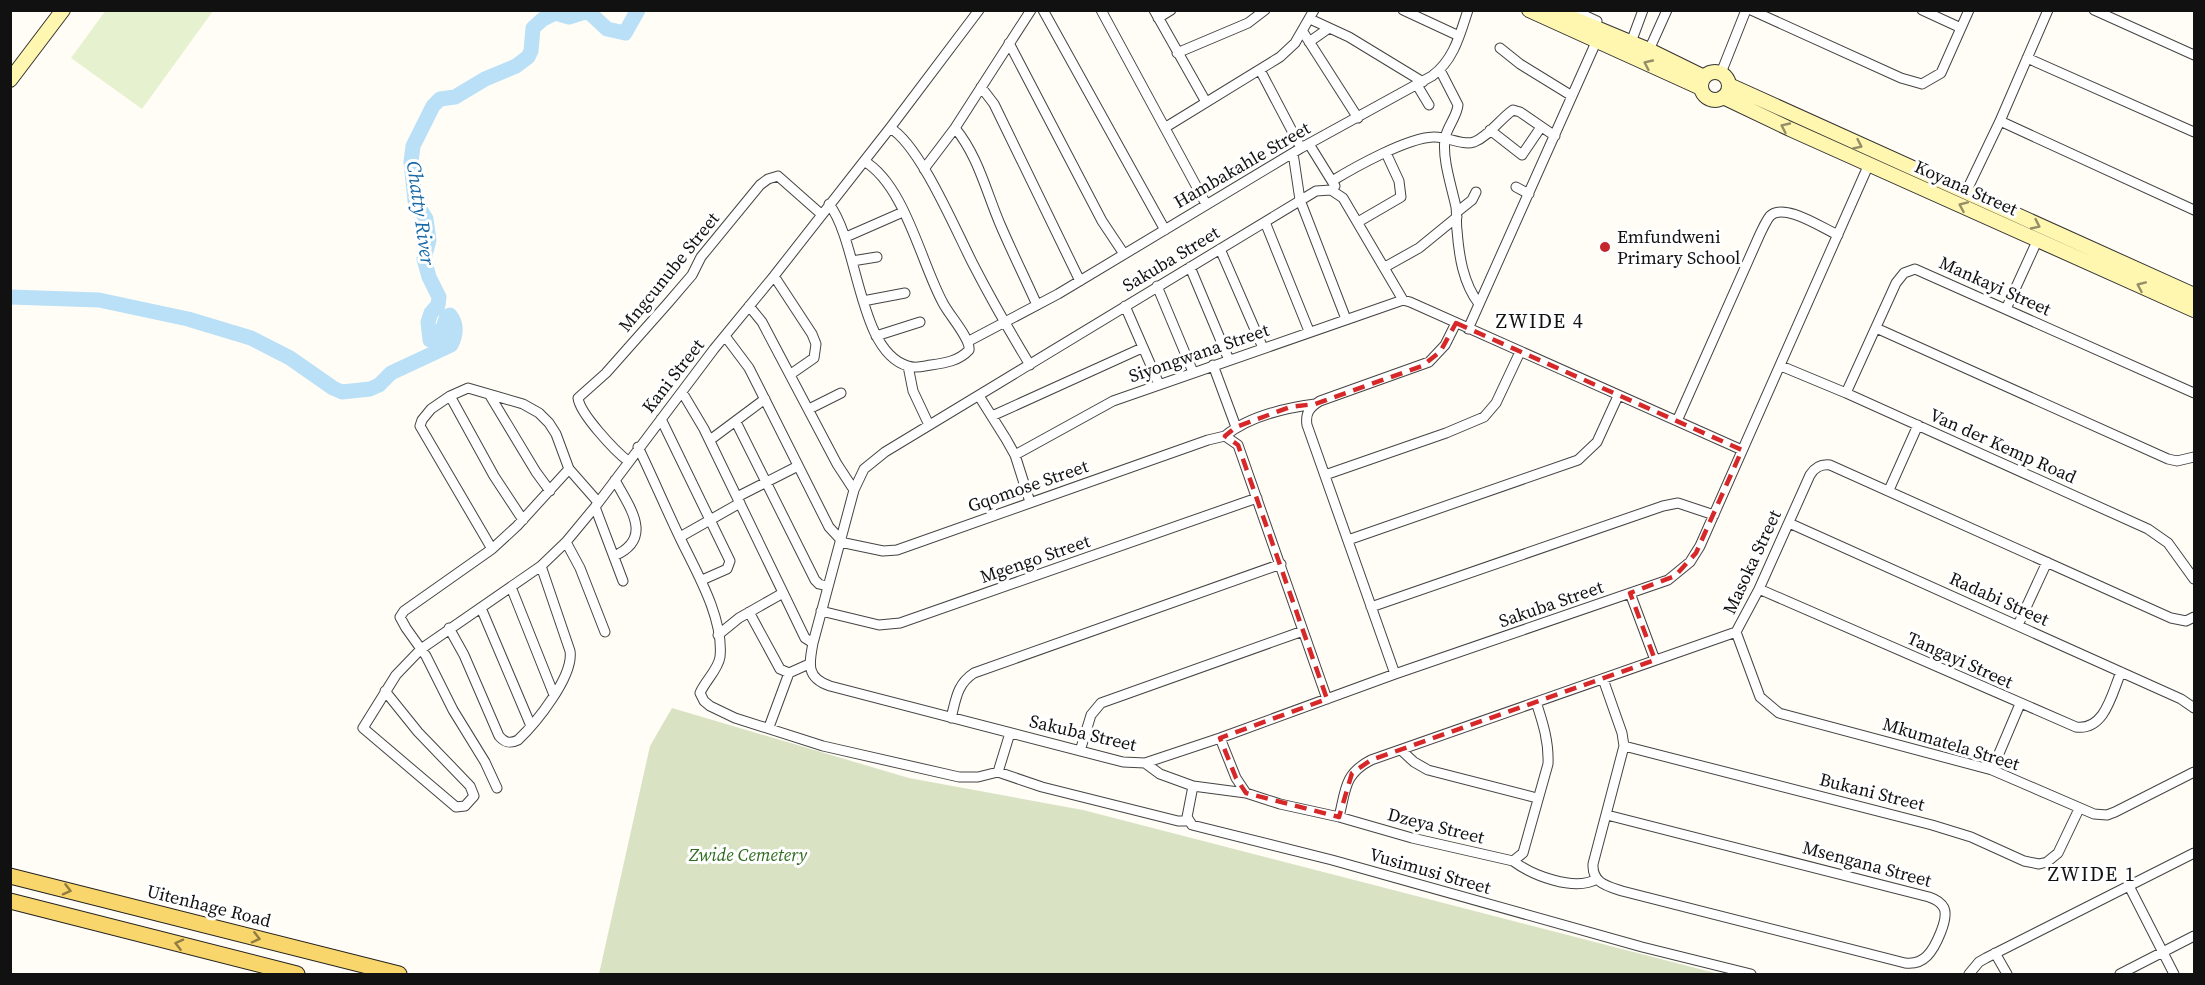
<svg xmlns="http://www.w3.org/2000/svg" width="2205" height="985" viewBox="0 0 2205 985" font-family="'Source Serif 4',serif">
  <style>
    .cemetery { fill: #d9e3c4 }
    .pitch { fill: #e6f2cf }
    .lines { fill: none; stroke-linecap: round; stroke-linejoin: round }
    .river { stroke: #b9e0f7; stroke-width: 15 }
    .street-casing { stroke: #444; stroke-width: 11 }
    .secondary-casing { stroke: #333; stroke-width: 16 }
    .primary-casing { stroke: #222; stroke-width: 17 }
    .street { stroke: #fff; stroke-width: 9 }
    .secondary { stroke: #fff6b0; stroke-width: 14 }
    .primary { stroke: #f9d66b; stroke-width: 15 }
    .oneway { stroke: #948f68 }
    .oneway2 { stroke: #917d42 }
    .marked { fill: none; stroke: #d62828; stroke-width: 4.5; stroke-dasharray: 12 8; stroke-linejoin: round }
    .poi-dot { fill: #c4262e; stroke: #fff; stroke-width: 2 }
    .labels { text-anchor: middle; stroke-width: 6; stroke-linejoin: round; paint-order: stroke }
    .street-label { font-size: 18px; fill: #111; stroke: #fff }
    .poi-label { font-size: 18px; fill: #111; stroke: #fff; text-anchor: start }
    .park-label { font-size: 18px; font-style: italic; fill: #2f6b1f; stroke: #fff }
    .water-label { font-size: 20px; font-style: italic; fill: #1768a6; stroke: #fff }
    .neighbourhood-label { font-size: 20px; letter-spacing: 1.5px; fill: #111; stroke: #fff }
  </style>
  <rect width="100%" height="100%" fill="#fffdf5"/>
  <path class="cemetery" d="M672,708L909,778L1083,810L1719,974H599L650,746Z"/>
  <path class="pitch" d="M106,10H213V11L142,109L71,58Z"/>
  <g class="lines">
    <path class="river" d="M10,297L99,300L188,319L251,338L290,358L333,388L342,392L370,389L379,385L391,373L451,345C456,335 457,324 450,315L447,316C443,326 443,334 434,341L430,340L428,322L431,313L438,305L439,297L429,277L424,259L429,240L426,219L415,201L411,162L413,146L433,106L440,99L455,97L485,79L516,66L528,57L531,51L533,28L543,19L555,13L569,17L585,12L591,14L607,29L625,33L638,10"/>
    <g class="street-casing">
      <path id="street" d="M1043,10L1165,230
        M1101,10L1206,204
        M1154,10L1206,102
        M1403,10L1459,36
        M1573,10L1597,21
        M1751,10L1901,78L1922,84L1941,73L1969,10
        M1922,10L1961,28
        M2094,10L2194,55
        M1158,18L1171,10
        M1310,19L1349,37L1423,82
        M1303,32L1358,118
        M1633,37L1643,10
        M1309,42L1329,28
        M1009,43L1102,221L1124,254
        M1500,48L1520,64L1572,96
        M1649,50L1667,10
        M1177,53L1248,23L1265,10
        M2027,58L2194,132
        M1260,70L1301,148
        M1440,70L1458,105C1457,117 1446,128 1445,139C1442,159 1452,188 1456,207C1457,215 1456,223 1457,230C1459,256 1463,283 1479,304
        M1721,73L1746,10
        M1417,85L1429,105
        M981,87L994,104L1080,281
        M2000,121L2194,210
        M1166,127L1280,57L1295,43L1314,10
        M890,128C920,145 956,231 973,264C991,299 1010,332 1030,365
        M955,128C978,156 986,191 1000,224C1012,252 1025,278 1037,305
        M1490,130L1522,155L1541,127
        M1309,144L1335,186
        M1293,153L1300,200L1346,319
        M924,169L955,128L1031,10
        M1332,181C1355,167 1407,138 1433,137C1447,136 1462,146 1474,142C1489,136 1500,119 1513,110L1520,112L1555,136
        M1516,187L1529,194
        M1966,192L2000,121L2048,10
        M829,204C859,243 858,352 908,366C916,369 924,366 931,365C945,363 959,361 969,350C971,339 949,315 943,303C921,263 905,185 864,161
        M1457,212L1472,200L1476,192
        M1265,222L1309,331
        M1358,222L1401,197L1399,181L1386,153
        M846,237L903,212
        M1220,249L1263,348
        M852,261L877,257
        M1190,267L1229,360
        M1385,267L1419,248L1457,217
        M774,276L812,334L816,344L814,358L791,374
        M1157,286L1193,372
        M1403,300L1343,198L1331,190L1316,191L885,452L864,469L854,490L813,643C809,664 806,678 830,686L1123,762L1145,763L1220,738L1395,674L1668,580L1690,562L1700,546L1869,164
        M863,301L905,293
        M749,306L762,322L837,464L854,490
        M1125,306L1159,384
        M2006,309L2038,239
        M1876,328L2168,459L2177,461L2194,457
        M1468,329L1597,40
        M725,336L749,368L829,527L841,540
        M876,336L920,322
        M969,341L1058,294L1301,148L1432,76C1454,60 1460,34 1468,10
        M1213,365L1236,427
        M908,366L913,391L929,425
        M1781,366L1846,393L2148,529L2168,543L2194,579
        M682,392L704,429L805,638L813,643
        M1846,393L1896,283L1904,273L1915,269L2194,393
        M489,394L536,472L550,491
        M450,396L494,476L523,520
        M979,396L1006,439L1015,455L1030,502
        M809,409L841,393
        M992,416L1142,348
        M661,419L730,561L727,569L702,580
        M1677,421L1760,234C1763,228 1766,221 1770,216C1784,202 1822,228 1838,235
        M736,422L815,580L819,584L827,586
        M1225,436L1238,445L1327,699
        M1225,436C1249,416 1285,408 1315,404
        M710,440L765,399
        M638,447C653,478 666,509 681,540C697,573 724,619 720,657C718,670 705,681 700,693L704,701L710,706L735,718L823,746L959,777H978L998,772L1042,787L1178,821H1188
        M1015,455L1113,401L1403,300L1410,302L1742,450
        M628,461C615,451 580,414 578,398L606,373L668,303L692,275L701,257L760,185L768,179L778,176L821,214
        M1325,475L1446,433L1484,417L1496,403L1520,352
        M1889,490L1918,425
        M737,497L798,466
        M595,507L623,581
        M1789,523L2181,699L2194,708
        M680,537L740,503
        M1348,540L1578,460L1597,442L1618,396
        M566,542L580,568L605,632
        M840,542L883,551L897,550L1208,440L1225,436
        M492,549L420,426L422,420L431,409L450,396L468,388L523,404L539,413L549,423L556,434L569,469L598,502
        M614,556C655,538 629,507 615,480
        M511,587L554,695
        M1759,589L2076,727C2105,731 2112,693 2121,672
        M1630,593L1655,660
        M1371,607L1663,506L1678,503L1714,515
        M481,608L531,726
        M821,611L879,625L900,623L1257,498
        M749,612L780,669L789,673L809,664
        M2018,625L2047,562
        M449,628L464,655L499,736C505,743 510,744 518,740C536,723 574,676 570,651L541,566
        M1736,632L1760,697L1779,713L1992,770L2094,814L2107,815L2115,812L2194,772
        M718,635L739,618L783,593
        M1395,674L1307,425C1305,413 1310,407 1320,401L1429,362L1445,345L1456,323
        M1603,679L1622,733L1624,746L1593,864C1592,883 1607,886 1622,891L1905,963C1913,964 1921,962 1927,956C1935,948 1949,919 1944,908C1941,902 1935,899 1929,897L1607,815
        M385,691L418,732L470,786L474,796L465,806L456,807L363,728L396,675L421,649L541,566L566,542L595,507L714,349L774,276L890,128L979,10
        M951,718C956,699 957,684 974,673L1281,564
        M769,727L789,673
        M1220,738L1236,778L1246,793L1280,804L1339,817L1412,838L1513,861L1523,853L1548,764C1549,742 1543,723 1536,702
        M1624,746L1932,825L1971,837L2024,861L2039,864L2047,862L2058,853L2079,809
        M1401,750L1414,762L1428,770L1537,798
        M1080,751L1091,715L1101,703L1303,631
        M1145,763L1160,774L1193,786L1187,817L1192,825L1332,860L1642,947L1751,974
        M1992,770L2020,704
        M998,772L1010,733
        M1193,786L1246,793
        M497,788L485,762L453,710L426,656L406,628L400,617L404,611L492,549L517,526L569,469
        M1339,817C1346,789 1344,774 1371,760L1736,632L1759,589L1810,475C1815,467 1821,464 1830,465L2171,618L2186,621L2194,617
        M1513,861C1532,875 1574,892 1597,879
        M2129,886L2174,974
        M1995,953L2007,974
        M1969,974L1979,962L1986,958L2194,853
        M2120,974L2194,936"/>
    </g>
    <g class="secondary-casing">
      <path id="secondary" d="M1529,10L1701,88
        M1553,10L1649,50L1704,77
        M1701 86a14 14 0 1 1 28 0a14 14 0 1 1-28 0Z
        M10,80L63,10
        M1729,85L2194,295
        M1723,97L1790,129L2194,310"/>
    </g>
    <g class="primary-casing">
      <path id="primary" d="M10,876L399,974
        M10,901L297,974"/>
    </g>
    <use href="#street" class="street"/>
    <use href="#secondary" class="secondary"/>
    <use href="#primary" class="primary"/>
  </g>
  <defs><path id="oneway-chevron" d="M-2-3.5L2.5 0L-2 3.5" fill="none" stroke-width="1.6" stroke-linecap="round" stroke-linejoin="round" transform="scale(1.5)"/></defs>
  <g class="oneway">
    <use href="#oneway-chevron" transform="translate(1648 64) rotate(-155)"/>
    <use href="#oneway-chevron" transform="translate(1785 127) rotate(-155)"/>
    <use href="#oneway-chevron" transform="translate(1858 145) rotate(25)"/>
    <use href="#oneway-chevron" transform="translate(1963 206) rotate(-156)"/>
    <use href="#oneway-chevron" transform="translate(2036 225) rotate(25)"/>
    <use href="#oneway-chevron" transform="translate(2141 286) rotate(-156)"/>
  </g>
  <g class="oneway2">
    <use href="#oneway-chevron" transform="translate(67 890) rotate(14)"/>
    <use href="#oneway-chevron" transform="translate(256 938) rotate(14)"/>
    <use href="#oneway-chevron" transform="translate(179 944) rotate(-166)"/>
  </g>
  <path class="marked" d="M1456,323L1742,450L1696,553L1675,576L1630,593L1655,660L1371,760L1352,773L1339,817L1246,793L1236,778L1220,738L1327,699L1238,445L1225,436L1236,427L1290,407L1315,404L1422,366L1440,352Z"/>
  <circle class="poi-dot" cx="1605" cy="247" r="6"/>
  <g class="labels">
    <g class="street-label">
      <text transform="translate(1242 165) rotate(-30)" y="6">Hambakahle Street</text>
      <text transform="translate(1966 188) rotate(24)" y="6">Koyana Street</text>
      <text transform="translate(1171 259) rotate(-31)" y="6">Sakuba Street</text>
      <text transform="translate(669 272) rotate(-51)" y="6">Mngcunube Street</text>
      <text transform="translate(1995 286) rotate(24)" y="6">Mankayi Street</text>
      <text transform="translate(1199 353) rotate(-19)" y="6">Siyongwana Street</text>
      <text transform="translate(673 376) rotate(-52)" y="6">Kani Street</text>
      <text transform="translate(2003 446) rotate(24)" y="6">Van der Kemp Road</text>
      <text transform="translate(1028 486) rotate(-19)" y="6">Gqomose Street</text>
      <text transform="translate(1035 559) rotate(-19)" y="6">Mgengo Street</text>
      <text transform="translate(1752 562) rotate(-65)" y="6">Masoka Street</text>
      <text transform="translate(1999 599) rotate(24)" y="6">Radabi Street</text>
      <text transform="translate(1551 604) rotate(-19)" y="6">Sakuba Street</text>
      <text transform="translate(1960 660) rotate(24)" y="6">Tangayi Street</text>
      <text transform="translate(1083 733) rotate(13)" y="6">Sakuba Street</text>
      <text transform="translate(1951 744) rotate(17)" y="6">Mkumatela Street</text>
      <text transform="translate(1872 792) rotate(14)" y="6">Bukani Street</text>
      <text transform="translate(1436 826) rotate(14)" y="6">Dzeya Street</text>
      <text transform="translate(1867 864) rotate(15)" y="6">Msengana Street</text>
      <text transform="translate(1430 871) rotate(16)" y="6">Vusimusi Street</text>
      <text transform="translate(209 906) rotate(14)" y="6">Uitenhage Road</text>
    </g>
    <g class="poi-label">
      <text x="1617" y="243">Emfundweni<tspan x="1617" dy="21">Primary School</tspan></text>
    </g>
    <g class="park-label">
      <text x="748" y="861">Zwide Cemetery</text>
    </g>
    <g class="water-label">
      <text transform="translate(421 213) rotate(82)" y="7">Chatty River</text>
    </g>
    <g class="neighbourhood-label">
      <text x="1540" y="328">ZWIDE 4</text>
      <text x="2092" y="881">ZWIDE 1</text>
    </g>
  </g>
  <rect width="2205" height="985" fill="none" stroke="#111111" stroke-width="24"/>
</svg>
